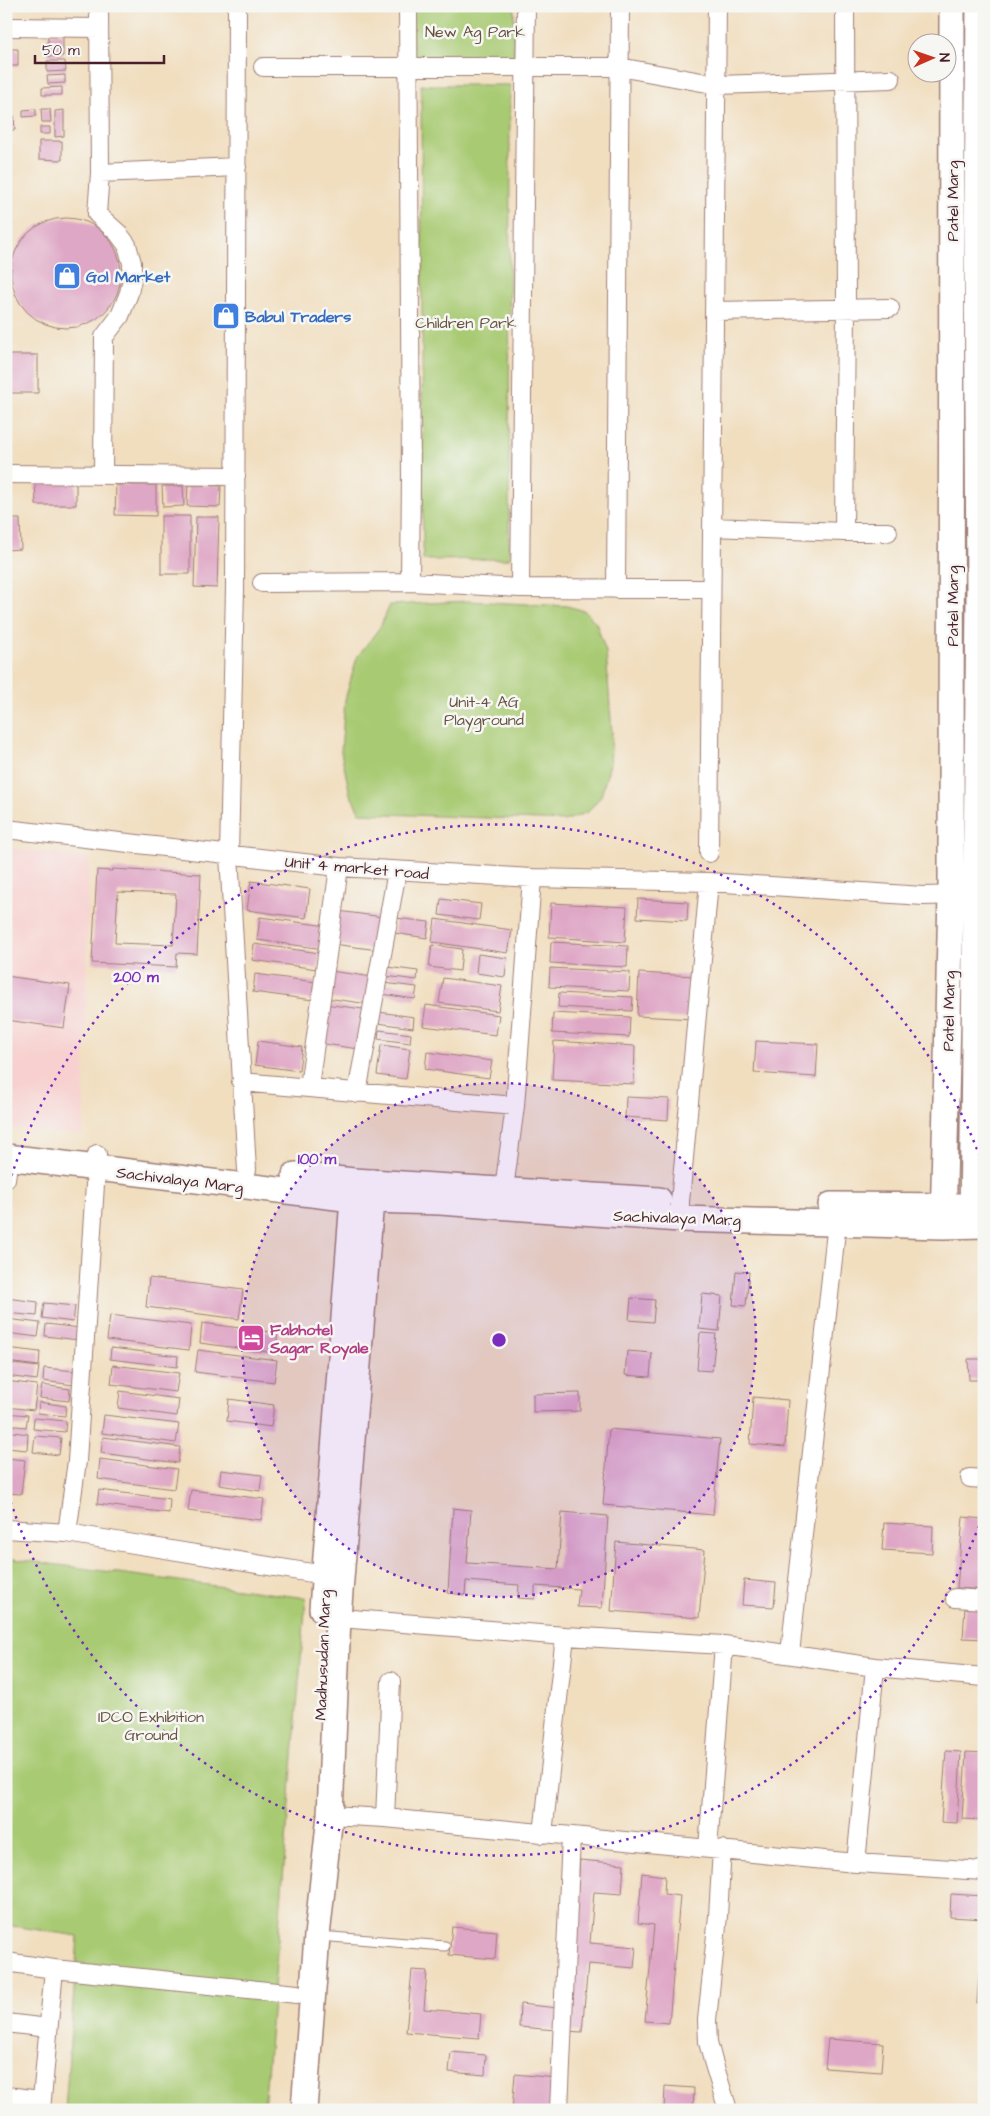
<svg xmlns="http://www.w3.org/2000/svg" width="990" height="2116" viewBox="0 0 990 2116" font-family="'Architects Daughter',sans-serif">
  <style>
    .built { fill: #f7d0cf }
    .green { fill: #a8ca72; stroke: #79744e }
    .building { fill: #dfa7c6; fill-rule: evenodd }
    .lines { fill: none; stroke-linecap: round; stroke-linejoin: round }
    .lane-casing { stroke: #9e7e75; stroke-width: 11 }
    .street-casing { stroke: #9e7e75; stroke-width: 20 }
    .secondary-casing { stroke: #9e7e75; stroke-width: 28 }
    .lane { stroke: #fff; stroke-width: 9 }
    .street { stroke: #fff; stroke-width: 18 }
    .secondary { stroke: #fff; stroke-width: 25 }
    .ring { fill: none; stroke: #7b2cbf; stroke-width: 2.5; stroke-dasharray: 2.5 5 }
    .labels { text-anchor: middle; stroke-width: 5; stroke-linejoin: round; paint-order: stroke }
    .park-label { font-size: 16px; fill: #665240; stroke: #f6f6f2 }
    .street-label { font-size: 16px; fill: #4a1f2b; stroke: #f6f6f2 }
    .shop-label { font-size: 16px; font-weight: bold; fill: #366cbe; stroke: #f6f6f2; text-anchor: start }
    .hotel-label { font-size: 16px; font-weight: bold; fill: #b23c85; stroke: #f6f6f2; text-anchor: start }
    .centre { fill: #7b2cbf; stroke: #f6f6f2; stroke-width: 2.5 }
    .ring-label { font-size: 15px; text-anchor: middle; font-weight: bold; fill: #7b2cbf; stroke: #f6f6f2; stroke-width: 5; stroke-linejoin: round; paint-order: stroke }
  </style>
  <rect width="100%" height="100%" fill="#f6f6f2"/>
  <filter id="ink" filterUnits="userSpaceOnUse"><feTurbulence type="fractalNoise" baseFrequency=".02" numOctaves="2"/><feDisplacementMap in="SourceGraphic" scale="10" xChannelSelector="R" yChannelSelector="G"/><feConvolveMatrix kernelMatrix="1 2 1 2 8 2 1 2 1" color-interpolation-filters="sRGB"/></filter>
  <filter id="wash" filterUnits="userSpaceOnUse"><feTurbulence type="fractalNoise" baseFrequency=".0096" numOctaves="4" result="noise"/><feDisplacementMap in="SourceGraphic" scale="20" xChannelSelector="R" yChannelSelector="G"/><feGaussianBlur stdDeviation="1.12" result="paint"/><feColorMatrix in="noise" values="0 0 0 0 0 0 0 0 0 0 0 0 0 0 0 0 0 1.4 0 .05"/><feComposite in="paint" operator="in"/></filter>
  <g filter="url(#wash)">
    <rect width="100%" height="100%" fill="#f1debf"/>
    <path class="built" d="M6,847L89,859L83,1135L6,1128Z"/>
    <path class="green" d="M412,6H514V56L412,58Z
      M421,85H510L509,559L423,560Z
      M468,601L567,606L585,611L596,623L606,652L612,733L610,764L601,796L588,812L564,821L360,813L350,794L341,752L345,700L357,657L380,627L390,605Z
      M6,1558L306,1598L264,2110H65L78,1936L6,1925Z"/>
    <g id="blocks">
      <path class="building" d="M48,34H63V56H48Z
        M8,49H18V66H9Z
        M47,61H65L66,71L47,72Z
        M65,75V83L48,84L47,76Z
        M62,87V95H42V88Z
        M36,109V116L23,117V110Z
        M41,109H50L51,122H42Z
        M64,110V136L55,137V111Z
        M14,116L15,130H6V117Z
        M40,127H50V134H40Z
        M39,141H62V160L39,159Z
        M11 273a55 55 0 1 1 110 0a55 55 0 1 1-110 0Z
        M6,355H38V393H6Z
        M35,482H76V505H36Z
        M116,485H156V516L115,515Z
        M188,485L221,486L220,507L187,506Z
        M162,486H183L184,506L163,507Z
        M161,516H190V574H161Z
        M196,517H219L217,588L194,587Z
        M6,519H20L21,549L6,550Z
        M6,867L10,868L7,887H6Z
        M112,869L201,874L197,954L177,953L176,967L92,963L97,870L112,871ZM118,892L176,894L173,945L115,943Z
        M251,881L310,889L306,918L247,910Z
        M441,899L481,904L479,920L439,915Z
        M638,899L688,902L687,921L637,918Z
        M551,903L627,907L625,942L549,937Z
        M338,911L383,917L378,950L333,944Z
        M260,917L327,926L324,949L257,940Z
        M396,918L429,922L427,938L394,933Z
        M435,919L512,930L508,953L432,942Z
        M551,942L628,946L627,967L550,963Z
        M254,944L320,953L317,969L252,960Z
        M432,945L462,949L460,971L429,967Z
        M478,954L507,958L505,977L476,973Z
        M387,967L418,971L417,980L385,976Z
        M550,968L630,972L629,991L549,987Z
        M330,971L373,977L369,1004L326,998Z
        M639,973L695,976L693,1019L637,1016Z
        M255,974L316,982L313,1000L253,992Z
        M6,976L70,985L64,1028L6,1020Z
        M443,978L502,986L498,1011L439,1003Z
        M383,983L417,987L415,999L382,994Z
        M559,993L633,997L632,1011L558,1007Z
        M324,1004L363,1009L358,1049L318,1043Z
        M426,1005L499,1015L496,1035L423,1026Z
        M379,1012L414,1017L413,1028L378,1023Z
        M553,1013L630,1017L629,1037L552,1033Z
        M379,1030L411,1034L410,1043L378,1039Z
        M258,1041L302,1047L299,1071L255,1065Z
        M554,1041L635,1046L634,1084L552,1080Z
        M756,1041L818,1044L816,1077L754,1073Z
        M381,1045L410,1049L406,1079L377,1075Z
        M427,1052L492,1061L489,1078L425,1069Z
        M626,1097L669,1099L668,1120L625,1117Z
        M736,1271L749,1272L746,1306L733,1305Z
        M149,1278L243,1290L239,1319L146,1307Z
        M702,1294L722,1296L719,1331L699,1329Z
        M6,1298L38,1302L37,1316L6,1313Z
        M631,1298L655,1300L653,1322L629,1320Z
        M44,1303L75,1306L73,1322L42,1318Z
        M110,1315L191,1325L189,1350L107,1340Z
        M6,1319L40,1323L38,1337L6,1333Z
        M202,1323L278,1333L275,1353L200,1343Z
        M46,1324L80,1328L79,1340L45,1336Z
        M700,1333L716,1334L712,1371L697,1370Z
        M6,1348L40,1352L39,1366L6,1362Z
        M111,1348L178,1356L177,1367L110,1359Z
        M198,1350L277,1360L274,1382L195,1372Z
        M627,1351L652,1353L650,1377L625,1375Z
        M968,1359H984V1380H969Z
        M6,1363L39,1367L37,1380L6,1376Z
        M113,1365L179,1373L176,1392L111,1384Z
        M44,1368L75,1371L74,1385L43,1381Z
        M6,1381L37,1385L34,1410L6,1407Z
        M42,1385L70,1389L69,1401L40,1398Z
        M120,1391L179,1399L177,1416L118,1408Z
        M580,1393V1411L533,1412V1394Z
        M753,1397L788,1400L785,1447L750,1444Z
        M229,1399L274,1405L271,1427L227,1421Z
        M39,1402L66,1406L65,1416L38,1413Z
        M6,1413L28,1415L26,1427L6,1425Z
        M104,1415L179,1424L176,1443L102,1433Z
        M34,1418L66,1421L65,1432L33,1429Z
        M609,1429L720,1439L713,1515L603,1505Z
        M6,1431L28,1434L27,1450L6,1448Z
        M35,1436L61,1438L59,1455L33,1452Z
        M103,1437L180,1447L178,1463L101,1453Z
        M6,1458L25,1460L21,1494L6,1493Z
        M100,1459L177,1469L174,1489L98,1479Z
        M221,1470L262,1475L260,1491L219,1485Z
        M99,1490L170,1499L169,1513L97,1504Z
        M191,1490L264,1499L261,1520L188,1511Z
        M453,1508L471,1510L467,1563L558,1569L562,1512L608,1516L602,1608L577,1607L579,1589L535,1586V1599L518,1598L519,1585L466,1581L465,1595L448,1593Z
        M963,1517L984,1519V1590L957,1588Z
        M884,1523L933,1526L932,1553L882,1550Z
        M616,1542L705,1550L699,1618L611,1611Z
        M744,1580L776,1583L774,1607L742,1605Z
        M965,1606L984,1608V1639L963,1638Z
        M946,1751L961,1752L957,1823L941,1822Z
        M966,1752L984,1753L981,1820L962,1819Z
        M580,1860L624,1864L622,1894L594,1892L590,1943L636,1947L634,1968L588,1964L582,2032L566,2031Z
        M642,1873L665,1876L664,1894L680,1896L669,2023L645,2021L654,1925L638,1923Z
        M951,1894L984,1896V1919L950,1917Z
        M452,1927L497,1931L495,1959L449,1955Z
        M412,1970L427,1971L424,2009L481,2014L479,2038L406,2032Z
        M979,1973H984V2003H977Z
        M520,2004L558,2008L556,2030L519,2027Z
        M828,2039L883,2043L881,2072L825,2068Z
        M451,2052L486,2055L485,2075L449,2072Z
        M515,2074L556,2078L553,2110H512Z
        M665,2086L694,2088L693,2110H664Z"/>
    </g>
  </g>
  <g filter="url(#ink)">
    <use href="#blocks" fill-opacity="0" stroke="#9e7e75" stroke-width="1"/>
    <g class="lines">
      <g class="lane-casing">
        <path id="lane" d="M319,1936L445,1946"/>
      </g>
      <g class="street-casing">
        <path id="street" d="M99,6L100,173L97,214L118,233L127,245L132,263V279L129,293L120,316L104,337L103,475
          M237,6L235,588L229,855L247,1170
          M408,6L411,474L410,582
          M6,27L99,28
          M263,67H619L718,85L891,79
          M100,173L237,167
          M714,311L890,308
          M6,474L236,476
          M712,527L844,532H888
          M844,532L846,308L845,6
          M262,583L410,582L520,588L710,589
          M520,588L526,6
          M616,589L620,6
          M6,829L339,867L532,878L709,882L923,896L963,895
          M709,853L717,6
          M241,1082L515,1106
          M309,1087L339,867
          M357,1093L397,871
          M6,1179L9,1157
          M504,1202V1189L515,1106L532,878
          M680,1219V1202L709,882
          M970,1478L984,1479
          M6,1529L67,1533L324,1575
          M67,1533L77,1461L97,1154
          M955,1598L984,1600
          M327,1617L565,1636L724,1645L875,1667L984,1677
          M790,1654L837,1222
          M330,1815L385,1818L856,1863L984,1871
          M385,1818L391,1681
          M543,1834L565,1636
          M708,1848L724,1645
          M722,1849L718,1916L707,2020L708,2042L713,2061L728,2110
          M856,1863L875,1667
          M6,1962L54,1969L41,2110
          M54,1969L297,1994
          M6,2023L48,2028
          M6,2096L41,2100
          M559,2110L571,1837"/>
      </g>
      <g class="secondary-casing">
        <path id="secondary" d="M6,1157L353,1199L322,1609
          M295,1175L354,1181
          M372,1182L371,1200L353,1199L354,1181L659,1200
          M831,1205L961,1206
          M972,1225L979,600L977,222L979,6
          M943,1226L951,895L952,6
          M304,2110L317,1936L330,1815L338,1617L371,1200L440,1202L680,1219L943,1226L984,1225"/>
      </g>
      <use href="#lane" class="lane"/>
      <use href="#street" class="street"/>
      <use href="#secondary" class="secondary"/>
    </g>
  </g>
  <circle cx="499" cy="1340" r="257" fill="#7b2cbf" fill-opacity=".12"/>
  <g class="ring">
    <circle cx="499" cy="1340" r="257"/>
    <path d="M984 1512A514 514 0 0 1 7 1490M7 1190A514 514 0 0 1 984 1168"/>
  </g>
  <defs>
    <g id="shop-square" transform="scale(1.4375)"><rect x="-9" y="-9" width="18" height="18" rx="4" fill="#3f7fe0" stroke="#f6f6f2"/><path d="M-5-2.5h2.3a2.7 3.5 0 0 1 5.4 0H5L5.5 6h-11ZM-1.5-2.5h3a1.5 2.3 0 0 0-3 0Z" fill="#fff"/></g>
    <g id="hotel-square" transform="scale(1.4375)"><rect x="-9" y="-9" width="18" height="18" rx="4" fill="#d1479c" stroke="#f6f6f2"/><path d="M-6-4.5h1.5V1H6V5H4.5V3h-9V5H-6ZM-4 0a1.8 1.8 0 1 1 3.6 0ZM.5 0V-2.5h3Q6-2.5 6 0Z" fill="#fff"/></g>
  </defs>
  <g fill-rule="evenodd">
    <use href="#shop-square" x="67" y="276"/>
    <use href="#shop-square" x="226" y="316"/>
    <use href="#hotel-square" x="251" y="1338"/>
  </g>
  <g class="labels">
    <g class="park-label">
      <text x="475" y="37">New Ag Park</text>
      <text x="466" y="328">Children Park</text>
      <text x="484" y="707">Unit-4 AG<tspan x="484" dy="18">Playground</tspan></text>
      <text x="151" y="1722">IDCO Exhibition<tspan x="151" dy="18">Ground</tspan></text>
    </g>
    <g class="street-label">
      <text transform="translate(952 201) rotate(-90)" y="6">Patel Marg</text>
      <text transform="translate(952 606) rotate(-90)" y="6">Patel Marg</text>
      <text transform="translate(357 867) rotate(5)" y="6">Unit 4 market road</text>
      <text transform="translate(948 1011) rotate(-89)" y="6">Patel Marg</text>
      <text transform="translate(180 1179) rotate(7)" y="6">Sachivalaya Marg</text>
      <text transform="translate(677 1217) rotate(2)" y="6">Sachivalaya Marg</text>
      <text transform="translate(322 1655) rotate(-88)" y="6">Madhusudan Marg</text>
    </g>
    <g class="shop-label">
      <text x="86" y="282">Gol Market</text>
      <text x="245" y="322">Babul Traders</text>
    </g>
    <g class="hotel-label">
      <text x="270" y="1335">Fabhotel<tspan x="270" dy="18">Sagar Royale</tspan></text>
    </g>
  </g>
  <circle cx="499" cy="1340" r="8" class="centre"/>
  <g class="ring-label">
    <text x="136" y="982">200 m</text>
    <text x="317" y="1164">100 m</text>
  </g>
  <rect width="990" height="2116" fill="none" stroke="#f6f6f2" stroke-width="25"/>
  <g transform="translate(932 58) rotate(88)"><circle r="24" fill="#f6f6f2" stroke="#b1a0a2"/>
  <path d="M0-4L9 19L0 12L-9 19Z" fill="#c8321e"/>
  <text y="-8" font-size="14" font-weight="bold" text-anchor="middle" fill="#4a1f2b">N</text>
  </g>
  <path d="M35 55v8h129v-8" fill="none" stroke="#4a1f2b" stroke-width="2.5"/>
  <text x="42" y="55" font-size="15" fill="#4a1f2b" stroke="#f6f6f2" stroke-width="4" paint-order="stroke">50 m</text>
</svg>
